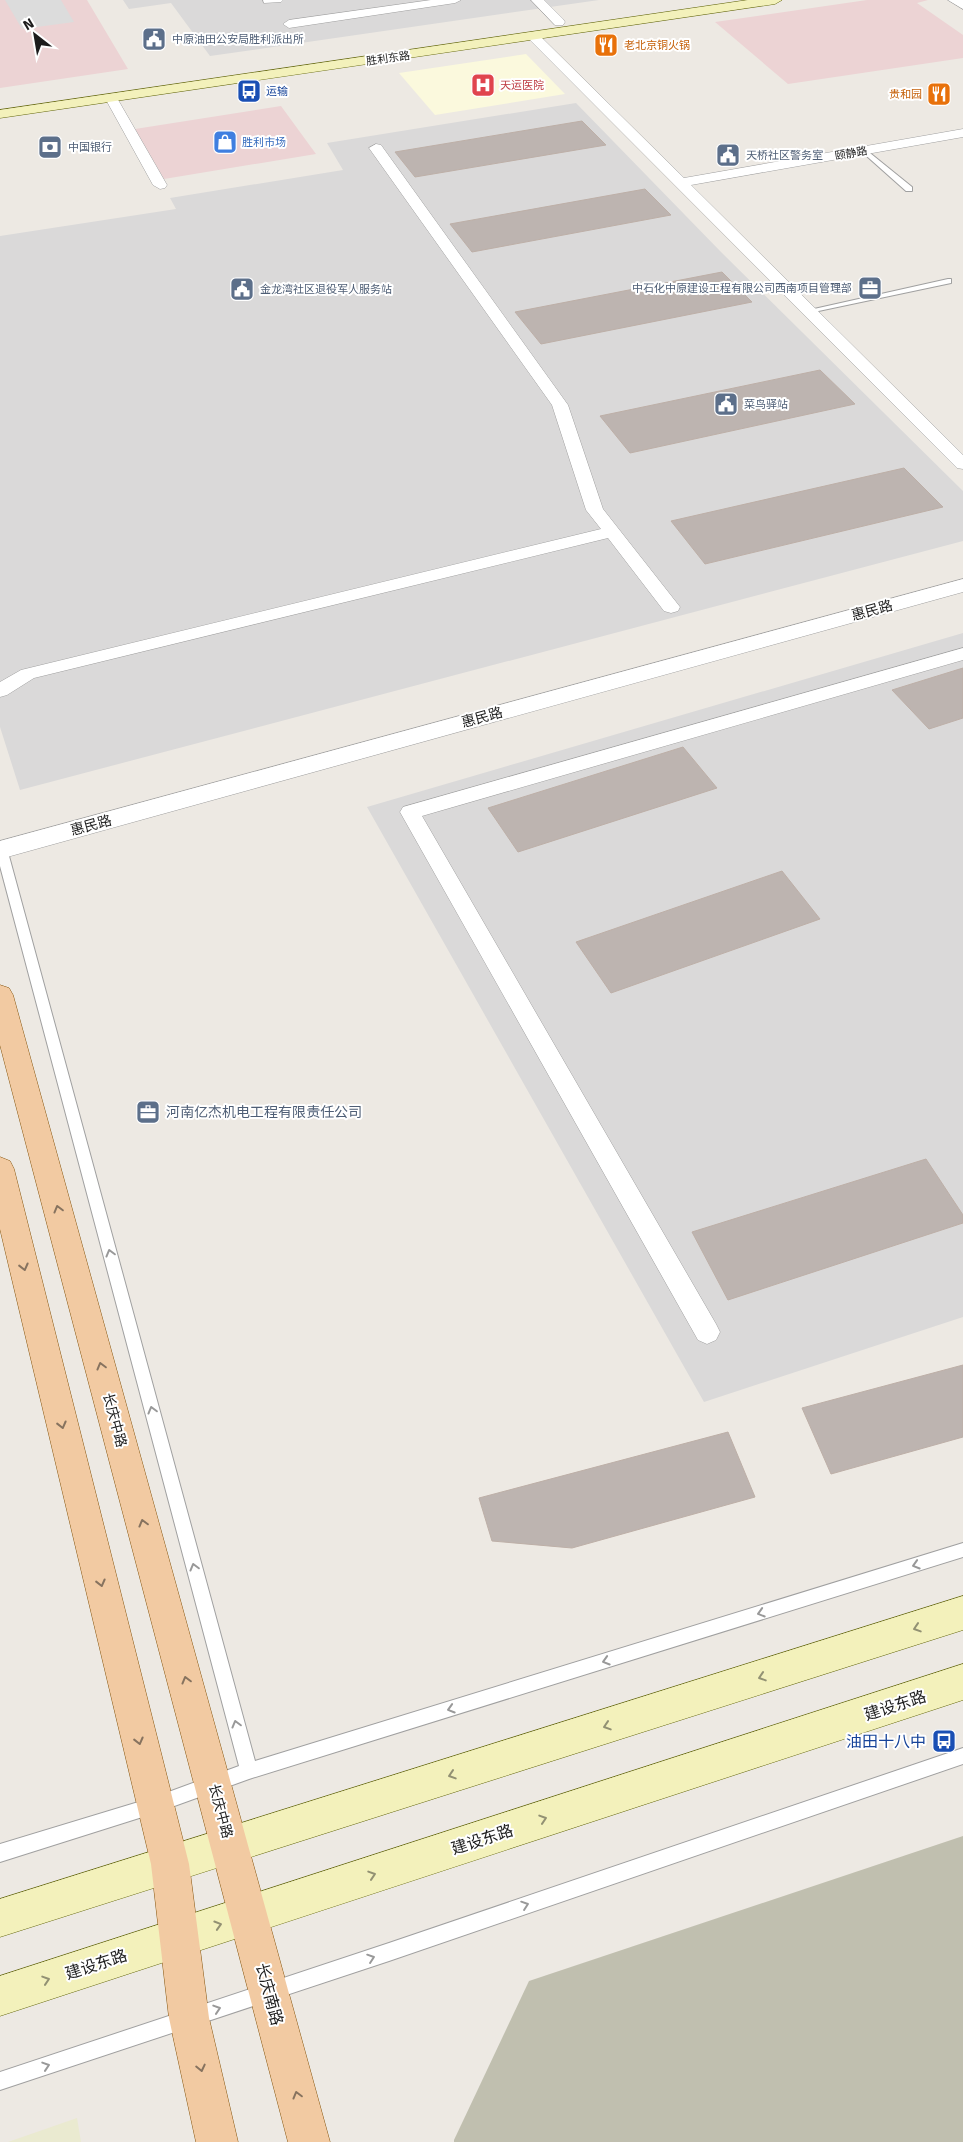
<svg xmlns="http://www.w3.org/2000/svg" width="963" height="2142" viewBox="0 0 963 2142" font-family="Signika,'Noto Sans SC',sans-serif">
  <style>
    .residential { fill: #dad9d9 }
    .commercial { fill: #ecd3d4 }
    .education { fill: #fbf9dd }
    .construction { fill: #c0bfaf }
    .farmland { fill: #eaead0 }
    .parking { fill: #dcdcdc }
    .building { fill: #bdb4b0; stroke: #bdafa7 }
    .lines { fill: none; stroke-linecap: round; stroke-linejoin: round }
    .service-casing { stroke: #a0a0a0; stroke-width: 2 }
    .minor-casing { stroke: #a0a0a0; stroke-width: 1 }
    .tertiary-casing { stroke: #a0a0a0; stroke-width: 1 }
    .secondary-casing { stroke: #65680f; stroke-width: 1 }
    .primary-casing { stroke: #86550e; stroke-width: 1 }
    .service { fill: #fff; fill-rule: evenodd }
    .minor { fill: #fff; fill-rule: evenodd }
    .tertiary { fill: #fff; fill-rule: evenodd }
    .secondary { fill: #f3f1bb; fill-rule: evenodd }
    .primary { fill: #f2caa2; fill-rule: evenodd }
    .oneway { stroke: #87735f }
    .oneway2 { stroke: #999 }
    .oneway3 { stroke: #929173 }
    .labels { text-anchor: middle; stroke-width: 4; stroke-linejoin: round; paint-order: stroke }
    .far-service-label { font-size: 11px; fill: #4e5e75; stroke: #fff; text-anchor: start }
    .far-food-label { font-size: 11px; fill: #c56008; stroke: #fff; text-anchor: start }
    .far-street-label { font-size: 11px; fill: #1c1c1c; stroke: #fff }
    .far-health-label { font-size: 11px; fill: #be3a42; stroke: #fff; text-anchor: start }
    .far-transit-label { font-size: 11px; fill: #164399; stroke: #fff; text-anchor: start }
    .far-shop-label { font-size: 11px; fill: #366cbe; stroke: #fff; text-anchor: start }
    .street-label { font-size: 14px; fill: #1c1c1c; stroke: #fff }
    .service-label { font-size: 14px; fill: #4e5e75; stroke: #fff; text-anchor: start }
    .near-street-label { font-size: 16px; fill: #1c1c1c; stroke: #fff }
    .near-transit-label { font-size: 16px; fill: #164399; stroke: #fff; text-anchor: end }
  </style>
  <rect width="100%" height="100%" fill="#ede9e3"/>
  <path class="residential" d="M123,0H599L210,56L171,3L129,9Z
    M576,103L721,252L963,491V541L20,790L0,727V236L176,209L170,198L343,170L327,143Z
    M963,633V1317L704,1402L367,807Z"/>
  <path class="commercial" d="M0,0H87L128,69L0,88Z
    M867,0H928L917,3L963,35V58L788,84L715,22Z
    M281,106L316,154L164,179L135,129Z"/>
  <path class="education" d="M526,54L565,94L435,115L399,73Z"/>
  <path class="construction" d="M963,1836V2142H454V2140L529,1981Z"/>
  <path class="farmland" d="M77,2118L81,2142H8Z"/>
  <path class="parking" d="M5,0H61L74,22L22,29Z"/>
  <path class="building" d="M582,121L606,145L415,177L395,152Z
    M645,189L671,215L472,252L450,224Z
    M722,272L752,302L541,344L515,312Z
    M820,370L855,404L630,453L600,416Z
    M904,468L943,507L705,564L671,521Z
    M963,668V718L929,729L892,690Z
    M683,747L717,788L518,852L488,808Z
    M782,871L820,919L611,993L576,942Z
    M926,1159L963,1215V1223L728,1300L692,1232Z
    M963,1365V1437L831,1474L802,1408Z
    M728,1432L755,1497L572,1548L492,1541L479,1498Z"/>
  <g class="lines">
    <g class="service-casing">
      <path id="service" d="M861,149H865L912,187V191H906L861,151Z
        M948,279H951V283L809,313L805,311Z
        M0,841L6,845L255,1761L963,1543V1557L249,1779L155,1813L0,1862V1844L155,1797L239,1766L0,866Z
        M963,1748V1764L389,1961L0,2090V2072L389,1943Z"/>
    </g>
    <g class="minor-casing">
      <path id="minor" d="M263,0H283L281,2L264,3Z
        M431,0H461L455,3L289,28L283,24L289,20Z
        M531,0H544L563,19L565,22L563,25H555Z
        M533,32L537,33L684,178L963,129V137L691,185L963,455V469L957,468L529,39L527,36L529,33Z
        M111,94L117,98L167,185L165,188L160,189L153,185L105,98Z
        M376,144L381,145L568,405L603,509L680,607L678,611L671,613L664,611L608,538L34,678L7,695L0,697V682L21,670L601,529L586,510L552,405L369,148Z
        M963,648V660L422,816L716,1324L720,1332L716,1340L707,1344L698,1340L400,812L403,807Z"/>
    </g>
    <g class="tertiary-casing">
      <path id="tertiary" d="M948,0H963V9Z
        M963,579V592L0,859V841Z"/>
    </g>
    <g class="secondary-casing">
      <path id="secondary" d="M748,0H782L775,4L0,118V110Z
        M963,1596V1630L0,1937V1899Z
        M963,1664V1700L0,2016V1976Z"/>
    </g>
    <g class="primary-casing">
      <path id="primary" d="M0,985L9,988L13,995L330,2142H288L0,1045Z
        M0,1157L10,1161L14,1169L189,1864L209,2018L238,2142H196L169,2018L151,1864L0,1229Z"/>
    </g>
    <use href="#service" class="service"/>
    <use href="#minor" class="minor"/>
    <use href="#tertiary" class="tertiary"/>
    <use href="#secondary" class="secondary"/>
    <use href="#primary" class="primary"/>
  </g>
  <defs><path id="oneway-chevron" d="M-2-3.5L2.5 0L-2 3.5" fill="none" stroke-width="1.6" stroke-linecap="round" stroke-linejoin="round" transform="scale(1.25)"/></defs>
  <g class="oneway">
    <use href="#oneway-chevron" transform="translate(58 1209) rotate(-105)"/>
    <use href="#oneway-chevron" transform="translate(24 1267) rotate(76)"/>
    <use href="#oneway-chevron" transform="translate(101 1366) rotate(-105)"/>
    <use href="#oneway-chevron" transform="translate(62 1425) rotate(76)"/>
    <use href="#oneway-chevron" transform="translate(143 1523) rotate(-105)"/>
    <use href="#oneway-chevron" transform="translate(101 1583) rotate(76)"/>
    <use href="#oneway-chevron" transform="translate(186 1680) rotate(-105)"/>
    <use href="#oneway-chevron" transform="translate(139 1741) rotate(76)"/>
    <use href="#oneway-chevron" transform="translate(201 2068) rotate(77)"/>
    <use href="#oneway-chevron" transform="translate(297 2095) rotate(-105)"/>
  </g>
  <g class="oneway2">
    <use href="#oneway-chevron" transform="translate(110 1253) rotate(-105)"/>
    <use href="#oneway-chevron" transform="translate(152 1410) rotate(-105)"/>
    <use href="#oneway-chevron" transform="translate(916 1565) rotate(163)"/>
    <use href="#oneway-chevron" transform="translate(194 1567) rotate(-105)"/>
    <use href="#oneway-chevron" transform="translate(761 1613) rotate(163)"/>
    <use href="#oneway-chevron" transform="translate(606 1661) rotate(163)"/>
    <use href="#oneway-chevron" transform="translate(451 1709) rotate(163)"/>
    <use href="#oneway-chevron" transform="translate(236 1724) rotate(-105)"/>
    <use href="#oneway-chevron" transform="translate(525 1905) rotate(-19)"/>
    <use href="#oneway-chevron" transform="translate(371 1958) rotate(-19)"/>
    <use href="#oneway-chevron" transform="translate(217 2009) rotate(-18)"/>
    <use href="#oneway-chevron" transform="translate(46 2066) rotate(-18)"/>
  </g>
  <g class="oneway3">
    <use href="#oneway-chevron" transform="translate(917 1628) rotate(162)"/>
    <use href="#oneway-chevron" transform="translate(762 1677) rotate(162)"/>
    <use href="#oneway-chevron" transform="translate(607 1726) rotate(162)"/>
    <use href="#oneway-chevron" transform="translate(452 1775) rotate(162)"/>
    <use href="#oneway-chevron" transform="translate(543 1819) rotate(-18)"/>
    <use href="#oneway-chevron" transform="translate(372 1875) rotate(-18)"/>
    <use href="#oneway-chevron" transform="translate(218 1925) rotate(-17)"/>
    <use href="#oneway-chevron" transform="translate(46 1980) rotate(-18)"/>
  </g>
  <defs>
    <g id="civic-square" transform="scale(1.25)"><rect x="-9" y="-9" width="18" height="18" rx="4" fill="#5c6f8a" stroke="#fff"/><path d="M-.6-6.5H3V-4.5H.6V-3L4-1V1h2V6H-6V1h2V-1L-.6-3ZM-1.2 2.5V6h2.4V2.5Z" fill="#fff"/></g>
    <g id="restaurant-square" transform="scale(1.25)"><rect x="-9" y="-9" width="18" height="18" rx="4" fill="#e8710a" stroke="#fff"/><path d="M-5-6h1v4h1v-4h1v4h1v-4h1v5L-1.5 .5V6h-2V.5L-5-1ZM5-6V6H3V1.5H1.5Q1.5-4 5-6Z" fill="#fff"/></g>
    <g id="hospital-square" transform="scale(1.25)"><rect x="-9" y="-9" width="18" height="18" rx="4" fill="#e0444e" stroke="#fff"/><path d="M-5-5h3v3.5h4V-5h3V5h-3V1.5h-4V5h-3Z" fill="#fff"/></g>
    <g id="bus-square" transform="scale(1.25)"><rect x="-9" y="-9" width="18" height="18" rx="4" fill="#1a4fb4" stroke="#fff"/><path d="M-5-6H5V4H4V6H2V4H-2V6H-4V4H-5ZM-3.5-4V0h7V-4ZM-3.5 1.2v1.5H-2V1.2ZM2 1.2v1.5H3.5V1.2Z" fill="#fff"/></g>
    <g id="shop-square" transform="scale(1.25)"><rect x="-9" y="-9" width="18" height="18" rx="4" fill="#3f7fe0" stroke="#fff"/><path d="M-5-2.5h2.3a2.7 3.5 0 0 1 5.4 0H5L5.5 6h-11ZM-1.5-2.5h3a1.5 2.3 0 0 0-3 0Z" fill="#fff"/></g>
    <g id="bank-square" transform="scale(1.25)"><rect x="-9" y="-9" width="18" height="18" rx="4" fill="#5c6f8a" stroke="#fff"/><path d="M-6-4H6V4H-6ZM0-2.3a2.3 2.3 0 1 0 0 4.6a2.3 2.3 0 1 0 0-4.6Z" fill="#fff"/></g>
    <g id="office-square" transform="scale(1.25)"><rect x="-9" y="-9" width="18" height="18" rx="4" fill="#5c6f8a" stroke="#fff"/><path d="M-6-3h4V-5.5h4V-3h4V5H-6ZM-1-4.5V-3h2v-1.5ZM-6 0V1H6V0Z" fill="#fff"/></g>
  </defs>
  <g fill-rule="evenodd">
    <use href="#civic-square" x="154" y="39"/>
    <use href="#restaurant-square" x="606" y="45"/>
    <use href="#hospital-square" x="483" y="85"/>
    <use href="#bus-square" x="249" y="91"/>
    <use href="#restaurant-square" x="939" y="94"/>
    <use href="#shop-square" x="225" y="142"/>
    <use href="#bank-square" x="50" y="147"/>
    <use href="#civic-square" x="728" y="155"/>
    <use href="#office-square" x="870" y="288"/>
    <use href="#civic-square" x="242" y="289"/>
    <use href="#civic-square" x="726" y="404"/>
    <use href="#office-square" x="148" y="1112"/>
    <use href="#bus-square" x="944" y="1741"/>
  </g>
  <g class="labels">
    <g class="far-service-label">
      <text x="172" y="43">中原油田公安局胜利派出所</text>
      <text x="68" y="151">中国银行</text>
      <text x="746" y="159">天桥社区警务室</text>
      <text x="852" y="292" text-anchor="end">中石化中原建设工程有限公司西南项目管理部</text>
      <text x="260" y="293">金龙湾社区退役军人服务站</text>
      <text x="744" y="408">菜鸟驿站</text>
    </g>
    <g class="far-food-label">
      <text x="624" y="49">老北京铜火锅</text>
      <text x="922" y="98" text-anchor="end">贵和园</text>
    </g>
    <g class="far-street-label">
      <text transform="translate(388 58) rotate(-8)" y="4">胜利东路</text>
      <text transform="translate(851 153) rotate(-10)" y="4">颐静路</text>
    </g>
    <g class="far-health-label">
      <text x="500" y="89">天运医院</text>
    </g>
    <g class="far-transit-label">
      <text x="266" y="95">运输</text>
    </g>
    <g class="far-shop-label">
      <text x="242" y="146">胜利市场</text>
    </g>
    <g class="street-label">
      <text transform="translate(872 610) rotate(-15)" y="5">惠民路</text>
      <text transform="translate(482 717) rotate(-15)" y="5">惠民路</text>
      <text transform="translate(91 825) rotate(-15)" y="5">惠民路</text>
      <text transform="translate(115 1420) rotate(75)" y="5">长庆中路</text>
      <text transform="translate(221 1811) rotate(75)" y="5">长庆中路</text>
    </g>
    <g class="service-label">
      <text x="166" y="1117">河南亿杰机电工程有限责任公司</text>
    </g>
    <g class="near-street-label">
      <text transform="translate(895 1705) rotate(-18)" y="6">建设东路</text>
      <text transform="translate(482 1839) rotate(-18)" y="6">建设东路</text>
      <text transform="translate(96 1964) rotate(-18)" y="6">建设东路</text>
      <text transform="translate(270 1994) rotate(75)" y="6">长庆南路</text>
    </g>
    <g class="near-transit-label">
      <text x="926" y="1747">油田十八中</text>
    </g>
  </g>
  <g transform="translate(35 35) rotate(329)" stroke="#ffffff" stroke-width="4" paint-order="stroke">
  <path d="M0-4L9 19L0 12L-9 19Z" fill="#1c1c1c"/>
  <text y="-8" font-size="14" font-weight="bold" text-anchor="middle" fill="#1c1c1c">N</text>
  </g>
</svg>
